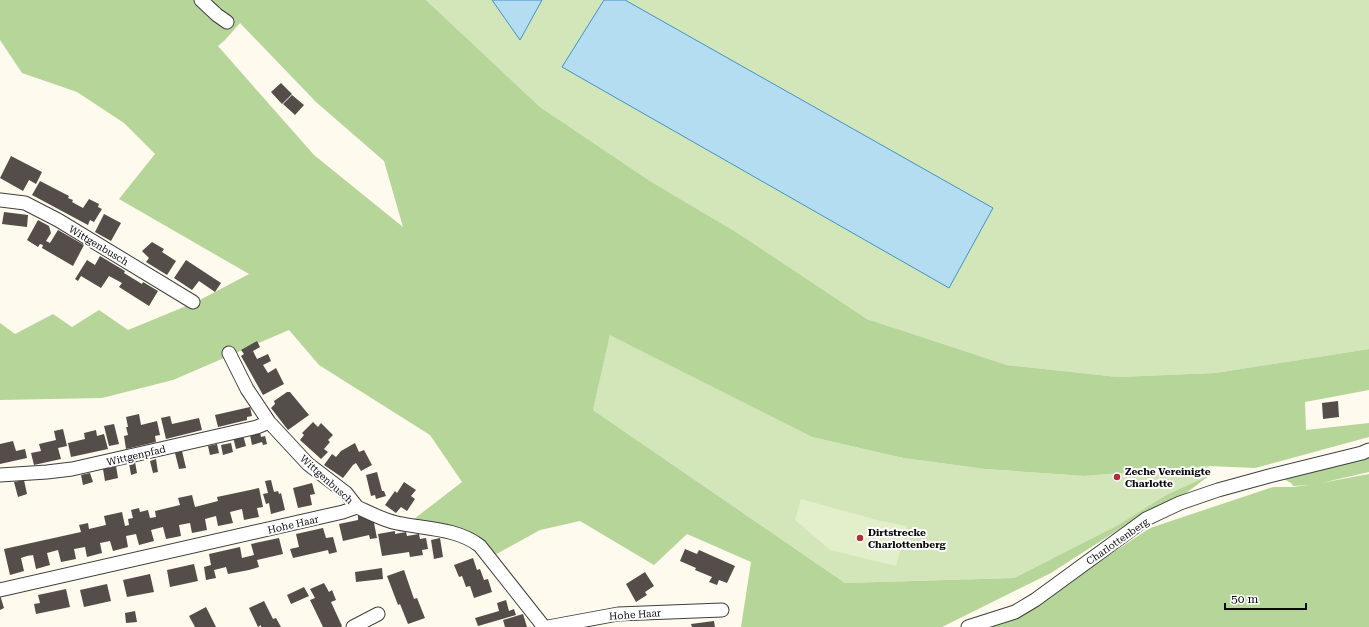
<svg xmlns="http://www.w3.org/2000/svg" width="1369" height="627" viewBox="0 0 1369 627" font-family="'Roboto Serif',serif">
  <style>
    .green { fill: #d2e6b9 }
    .forest { fill: #b6d599; fill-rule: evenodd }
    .pitch { fill: #e3eeca }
    .water { fill: #b5ddf2; stroke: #4194c4 }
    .building { fill: #544d4a }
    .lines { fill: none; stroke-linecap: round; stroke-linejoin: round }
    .minor-casing { stroke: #3f3f3f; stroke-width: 15 }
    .minor { stroke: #fff; stroke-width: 13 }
    .poi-dot { fill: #b32e39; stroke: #fff; stroke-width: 1.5 }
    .labels { text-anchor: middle; stroke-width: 4; stroke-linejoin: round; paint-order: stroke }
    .street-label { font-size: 10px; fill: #0c0c0c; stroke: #fff }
    .poi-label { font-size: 10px; font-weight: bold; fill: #0c0c0c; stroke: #fff; text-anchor: start }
  </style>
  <rect width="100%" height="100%" fill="#fefaed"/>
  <path class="green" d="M426,0H1369V349L1215,373L1118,377L1007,365L867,319L736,232L650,181L540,107Z
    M610,334L812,437L903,458L985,469L1084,476L1209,466L1210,475L1166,495L1118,525L1014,578L845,583L593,410Z"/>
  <path class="forest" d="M0,0H426L540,107L650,181L736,232L867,319L1007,365L1118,377L1215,373L1369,349V390L1305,402L1306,430L1369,423V437L1255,468L1209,466L1084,476L985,469L903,458L812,437L610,335L593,410L845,583L1014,578L1118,525L1166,495L1210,475L1181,497L1141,515L1051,573L942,627H741L751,562L687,534L654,565L580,521L540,530L493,556L479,538L414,519L462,482L430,435L319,365L289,330L173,380L102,398L0,400V323L15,334L53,314L72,327L99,310L128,330L196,302L249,274L119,199L155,154L124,123L77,92L22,73L0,40ZM240,23L316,102L384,161L403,227L314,155L218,46L225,40Z
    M1369,457V472L1321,483L1369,474V627H974L1061,587L1150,528L1273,487H1293L1308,485L1293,486L1291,483L1282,478Z"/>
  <path class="pitch" d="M801,499L881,521L907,526L896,566L830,550L795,520Z"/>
  <path class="water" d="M492,0H542L520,40Z
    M604,0H625L993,208L949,288L562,67Z"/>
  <path class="building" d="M281,83L292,94L282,104L271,92Z
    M292,95L304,105L295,115L283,104Z
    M11,156L42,172L36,184L29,180L23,191L0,178Z
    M40,181L69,196L68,198L73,200L72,202L83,208L89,199L99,204L98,207L102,209L94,222L90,220L88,225L32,195Z
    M4,212L28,215L27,227L2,224Z
    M104,214L121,223L111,241L95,232Z
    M38,220L49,226L51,233L46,241L50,243L58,230L84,245L73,266L42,248L43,245L40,244L38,247L27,240Z
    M152,242L164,249L162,252L176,261L167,275L146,262L149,258L142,251Z
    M100,256L125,271L124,273L142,284L143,282L158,291L149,306L119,287L122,283L109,276L101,288L81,276L78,281L75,279L87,260L95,265Z
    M186,260L221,283L215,292L199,281L192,290L174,278Z
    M257,341L260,347L253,351L257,359L268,354L271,361L263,365L268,373L276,368L284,384L263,395L241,356L244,354L241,350Z
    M287,392H290L309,415L288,430L271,408L275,404L274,401Z
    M1338,401L1339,417L1323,419L1322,403Z
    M250,407L252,416L247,417V420L218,427L215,415Z
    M139,414L141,425L157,421L160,435L155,436L156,442L126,449L124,436L128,435L126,427H128L126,417Z
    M170,416L172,424L199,418L202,430L166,439L161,418Z
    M313,422L318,427L321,423L333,435L328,440L330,442L324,449L328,452L321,459L300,440L304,435L302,433Z
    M114,424L119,444L109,446L104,426Z
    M63,429L67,446L58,448L61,459L34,465L31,453L41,451L39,444L56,440L54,431Z
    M96,430L97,436L104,434L108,449L71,457L68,443L85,439L84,433Z
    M260,432L261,437L265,436L267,444L263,445L262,442L252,445L250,435Z
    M243,435L246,446L236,449L233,437Z
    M13,441L16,451L25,449L27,458L0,464V444Z
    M231,443L233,452L223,455L221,445Z
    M355,443L359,452L364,450L372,465L361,471L356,463L353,465L343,478L324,465L332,454L336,457L341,451Z
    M217,444L219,453L210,455L208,446Z
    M182,451L186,468L179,469L175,453Z
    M156,459L158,472L153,473L150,461Z
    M135,462L137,473L131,475L129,463Z
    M116,466L118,478L105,481L103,469Z
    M377,472L382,491H384L386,496L376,499L375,495L371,496L366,475Z
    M90,473L93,482L83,485L81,475Z
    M24,480L27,494L18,497L14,482Z
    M271,480L274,492L278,491L279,494L281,493L285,510L271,514L269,503L266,504L263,494L268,493L265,481Z
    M404,482L416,490L411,496L415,499L407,511L401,507L396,513L385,505L395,491L397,493Z
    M312,483L315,494L310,495L312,505L298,508L293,488Z
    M259,488L263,507L257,508L259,517L244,520L242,509L230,512L233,523L218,526L216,516L205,519L207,530L192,533L190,523L179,525L181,536L166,539L163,527L151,530L154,541L139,545L136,534L126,536L128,547L113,551L110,541L100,543L102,553L87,557L85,547L74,549L76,559L61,562L58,550L47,553L50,565L36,569L33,555L27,556L21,558L24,571L10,575L4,549L81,532L79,525L88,523L89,529L106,525L104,516L122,512L125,526L129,525L128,519L133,518L131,510L139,508L140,512L148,510L150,518L156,517L155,511L180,505L178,498L192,495L195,507L218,501L217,497Z
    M363,514L373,518L377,538L370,539L369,535L343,541L339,524L358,520V515Z
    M323,528L326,538L333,537L337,552L329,554L328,550L293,558L290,549L299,547L296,534Z
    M395,531V534L406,532L407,536L419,534L420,539L426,538L428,549L422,550L423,555L410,557L409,552L382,556L378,534Z
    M279,538L283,554L257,560L259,567L249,570L228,574L226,567L214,570L216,578L206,580L204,567L211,565L209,554L240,547L242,558L254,555L251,544Z
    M440,538L443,557L434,559L431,540Z
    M685,549L697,554L699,550L735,566L727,583L719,580L717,585L709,582L712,577L695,570L696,568L680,561Z
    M473,558L477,570L480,569L484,580L488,579L492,592L474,598L470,586L466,587L462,576L459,577L454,565Z
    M194,564L198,581L170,587L167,570Z
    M382,568L383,579L356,582L355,572Z
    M404,570L414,599L417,598L425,618L408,624L400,604L398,605L387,576Z
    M645,572L654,586L645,592L647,595L636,602L626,584Z
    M150,574L154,592L127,597L123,580Z
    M324,583L329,592L332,590L336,600L331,602L342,626L341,627H323L310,600L315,598L310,589Z
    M107,584L111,601L84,607L80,590Z
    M304,587L309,596L291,604L287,595Z
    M66,589L70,607L36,614L34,604L40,603L38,595Z
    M0,595L4,608L0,610Z
    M506,600L509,611L514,609L516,615L478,626L475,618L499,611L497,603Z
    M264,601L273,619L276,618L281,627H261V625L258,627L249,608Z
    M206,607L216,627H195L189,616Z
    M135,611L137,622L126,623L125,613Z
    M523,614L527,627H505L503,620Z
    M714,621L715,627H692L691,624Z"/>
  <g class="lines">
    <g class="minor-casing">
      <path id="minor" d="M201,0L217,15L227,22
        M0,200L25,203L58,220L193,302
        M229,353L247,389L269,422L308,464L346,493L357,507
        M0,475L47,472L72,469L257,427L269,422
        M0,590L343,512L357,507C370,513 383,520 397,523C425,529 457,528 480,546L544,627
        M353,627L378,614
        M548,627L618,614L722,610
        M968,627L1015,612L1035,600L1146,519L1180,503L1218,490L1269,476L1362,453L1369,450"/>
    </g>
    <use href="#minor" class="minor"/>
  </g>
  <g class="poi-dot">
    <circle cx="1117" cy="477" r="4"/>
    <circle cx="860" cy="538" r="4"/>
  </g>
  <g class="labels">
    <g class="street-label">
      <text transform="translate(99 245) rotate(31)" y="4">Wittgenbusch</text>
      <text transform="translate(136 455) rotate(-13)" y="4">Wittgenpfad</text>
      <text transform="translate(327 479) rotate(42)" y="4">Wittgenbusch</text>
      <text transform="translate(293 524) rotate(-13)" y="4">Hohe Haar</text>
      <text transform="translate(1117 541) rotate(-35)" y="4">Charlottenberg</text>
      <text transform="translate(635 614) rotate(-4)" y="4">Hohe Haar</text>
    </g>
    <g class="poi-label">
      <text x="1125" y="475">Zeche Vereinigte<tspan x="1125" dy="12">Charlotte</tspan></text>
      <text x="868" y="536">Dirtstrecke<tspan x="868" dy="12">Charlottenberg</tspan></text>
    </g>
  </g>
  <path d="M1225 603v6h81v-6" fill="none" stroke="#0c0c0c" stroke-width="2"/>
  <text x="1231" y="603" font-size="12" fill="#0c0c0c" stroke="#ffffff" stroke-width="3" paint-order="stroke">50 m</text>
</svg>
